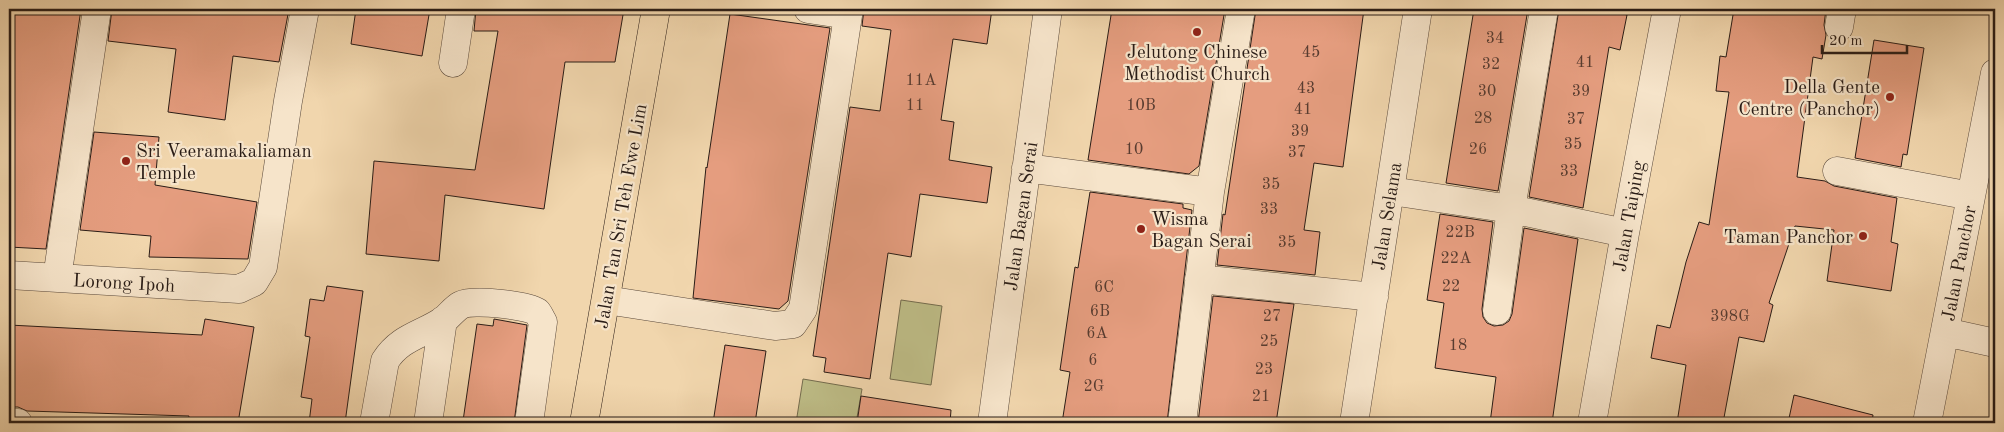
<svg xmlns="http://www.w3.org/2000/svg" width="2004" height="432" viewBox="0 0 2004 432" font-family="'Old Standard TT',serif">
  <style>
    .green { fill: #bebd87; stroke: #746c4e }
    .building { fill: #e59d7f; stroke: #291c16 }
    .lines { fill: none; stroke-linecap: round; stroke-linejoin: round }
    .minor-casing { stroke: #5b4a3c; stroke-width: 29 }
    .major-casing { stroke: #291c16; stroke-width: 29 }
    .minor { stroke: #f6e4ca; stroke-width: 28 }
    .major { stroke: #f1d6ad; stroke-width: 28 }
    .poi-dot { fill: #8f2418; stroke: #f6e4ca; stroke-width: 2 }
    .labels { text-anchor: middle; stroke-width: 4.5; stroke-linejoin: round; paint-order: stroke }
    .number-label { font-size: 16px; fill: #583c30 }
    .poi-label { font-size: 19px; fill: #291c16; stroke: #f6e4ca; text-anchor: end }
    .street-label { font-size: 19px; fill: #291c16; stroke: #f6e4ca }
  </style>
  <rect width="100%" height="100%" fill="#f1d6ad"/>
  <filter id="stains"><feTurbulence type="fractalNoise" baseFrequency=".004" numOctaves="4"/><feColorMatrix values="0 0 0 0 .2 0 0 0 0 .09 0 0 0 0 .02 0 0 0 .5 -.17"/></filter>
  <radialGradient id="worn" r=".72"><stop offset=".6" stop-color="#630" stop-opacity="0"/><stop offset="1" stop-color="#630" stop-opacity=".3"/></radialGradient>
  <path class="green" d="M901,300L942,306L931,385L890,379Z
    M803,379L862,389L856,423H796Z"/>
  <path class="building" d="M13,9H81L46,249L9,247V34Z
    M112,9H289L279,62L233,56L225,120L168,112L176,49L108,41Z
    M356,9H430L422,56L351,44Z
    M476,9H624L615,62H565L544,209L445,195L439,261L366,254L374,161L475,170L498,31H474Z
    M864,9H992L987,44L953,39L941,120L954,122L949,160L992,167L987,203L920,194L911,257L888,253L870,379L824,372L826,358L813,356L850,107L880,111L891,30L862,26Z
    M1112,9H1225L1199,166L1189,174L1088,160Z
    M1256,9H1364L1343,167L1314,163L1304,230L1320,232L1315,275L1217,265L1223,214L1225,215Z
    M1474,9H1528L1498,191L1446,183Z
    M1559,9H1604L1627,15L1620,50L1609,47L1583,208L1529,197Z
    M1734,9H1826L1824,25L1826,35L1822,59L1813,57L1797,177L1825,181L1834,186L1897,198L1891,242L1898,244L1891,291L1827,281L1834,230L1795,226L1769,303L1773,305L1764,342L1739,337L1723,423H1677L1686,365L1651,358L1657,325L1670,328L1686,262L1699,222L1709,225L1729,92L1716,91L1720,56L1726,57Z
    M730,14L830,28L788,301L779,309L693,298L706,167L707,168Z
    M1874,40L1924,48L1907,155L1903,154L1901,167L1855,158Z
    M94,132L159,137L155,185L257,202L248,259L149,257L151,236L80,230Z
    M1090,192L1183,204V208L1192,210L1167,423H1062L1070,372L1060,370L1075,267L1078,268Z
    M1440,214L1493,222L1482,309L1483,317L1487,323L1494,326L1503,325L1509,321L1512,314L1524,228L1578,239L1552,423H1490L1496,377L1435,368L1444,303L1427,300Z
    M327,286L363,291L345,423H309L312,399L301,397L310,337L305,336L310,299L324,301Z
    M1213,296L1294,304L1276,423H1198Z
    M205,319L254,327L238,423H188L189,416L27,411L18,407H9V325L202,335Z
    M494,319L527,325L514,423H479L463,421L477,324L493,326Z
    M725,345L766,351L755,423H713Z
    M1794,395L1873,415L1872,423H1788Z
    M861,396L951,410L950,423H857Z"/>
  <g class="lines">
    <g class="minor-casing">
      <path id="minor" d="M808,9L848,15
        M1839,27L1842,9
        M453,63L461,9
        M1026,168L1210,192
        M1837,171L1971,196
        M1391,191L1511,209L1625,233
        M9,275L239,289L254,282L263,267L288,101L305,9
        M57,278L97,9
        M1199,279L1374,297
        M606,300L775,326L793,324L803,309L849,9
        M1497,311L1511,209L1544,9
        M1945,332L1995,343
        M9,423H18
        M374,423L385,361C400,337 422,335 444,320C450,315 455,308 461,305C472,299 527,305 537,312C539,314 541,319 543,322L529,423
        M428,423L443,320
        M992,423L1048,9
        M1182,423L1210,192L1241,9
        M1354,423L1418,9
        M1592,423L1625,233L1667,9
        M1927,423L1995,73"/>
    </g>
    <g class="major-casing">
      <path id="major" d="M584,423L656,9"/>
    </g>
    <use href="#minor" class="minor"/>
    <use href="#major" class="major"/>
  </g>
  <g class="poi-dot">
    <circle cx="1197" cy="32" r="5"/>
    <circle cx="1890" cy="97" r="5"/>
    <circle cx="126" cy="161" r="5"/>
    <circle cx="1141" cy="229" r="5"/>
    <circle cx="1863" cy="236" r="5"/>
  </g>
  <g class="labels">
    <g class="number-label">
      <text x="1495" y="43">34</text>
      <text x="1311" y="57">45</text>
      <text x="1585" y="67">41</text>
      <text x="1491" y="69">32</text>
      <text x="921" y="85">11A</text>
      <text x="1306" y="93">43</text>
      <text x="1487" y="96">30</text>
      <text x="1581" y="96">39</text>
      <text x="915" y="110">11</text>
      <text x="1141" y="110">10B</text>
      <text x="1303" y="114">41</text>
      <text x="1483" y="123">28</text>
      <text x="1576" y="124">37</text>
      <text x="1300" y="136">39</text>
      <text x="1573" y="149">35</text>
      <text x="1134" y="154">10</text>
      <text x="1478" y="154">26</text>
      <text x="1297" y="157">37</text>
      <text x="1569" y="176">33</text>
      <text x="1271" y="189">35</text>
      <text x="1269" y="214">33</text>
      <text x="1460" y="237">22B</text>
      <text x="1287" y="247">35</text>
      <text x="1456" y="263">22A</text>
      <text x="1451" y="291">22</text>
      <text x="1104" y="292">6C</text>
      <text x="1100" y="316">6B</text>
      <text x="1272" y="321">27</text>
      <text x="1730" y="321">398G</text>
      <text x="1097" y="338">6A</text>
      <text x="1269" y="346">25</text>
      <text x="1458" y="350">18</text>
      <text x="1093" y="365">6</text>
      <text x="1264" y="374">23</text>
      <text x="1094" y="391">2G</text>
      <text x="1261" y="401">21</text>
    </g>
    <g class="poi-label">
      <text x="1197" y="58" text-anchor="middle">Jelutong Chinese<tspan x="1197" dy="22">Methodist Church</tspan></text>
      <text x="1880" y="93">Della Gente<tspan x="1880" dy="22">Centre (Panchor)</tspan></text>
      <text x="136" y="157" text-anchor="start">Sri Veeramakaliaman<tspan x="136" dy="22">Temple</tspan></text>
      <text x="1151" y="225" text-anchor="start">Wisma<tspan x="1151" dy="22">Bagan Serai</tspan></text>
      <text x="1853" y="243">Taman Panchor</text>
    </g>
    <g class="street-label">
      <text transform="translate(620 216) rotate(-80)" y="7">Jalan Tan Sri Teh Ewe Lim</text>
      <text transform="translate(1020 216) rotate(-82)" y="7">Jalan Bagan Serai</text>
      <text transform="translate(1386 216) rotate(-81)" y="7">Jalan Selama</text>
      <text transform="translate(1628 216) rotate(-80)" y="7">Jalan Taiping</text>
      <text transform="translate(1958 263) rotate(-79)" y="7">Jalan Panchor</text>
      <text transform="translate(124 282) rotate(3)" y="7">Lorong Ipoh</text>
    </g>
  </g>
  <rect width="2004" height="432" fill="none" stroke="#f1d6ad" stroke-width="30"/>
  <rect x="10" y="10" width="1984" height="412" fill="none" stroke="#291c16" stroke-width="2.5"/>
  <rect x="15" y="15" width="1974" height="402" fill="none" stroke="#291c16"/>
  <path d="M1822 45v8h85v-8" fill="none" stroke="#291c16" stroke-width="2.5"/>
  <text x="1829" y="45" font-size="15" fill="#291c16" stroke="#f6e4ca" stroke-width="4" paint-order="stroke">20 m</text>
  <rect width="100%" height="100%" filter="url(#stains)"/>
  <rect width="100%" height="100%" fill="url(#worn)"/>
</svg>
